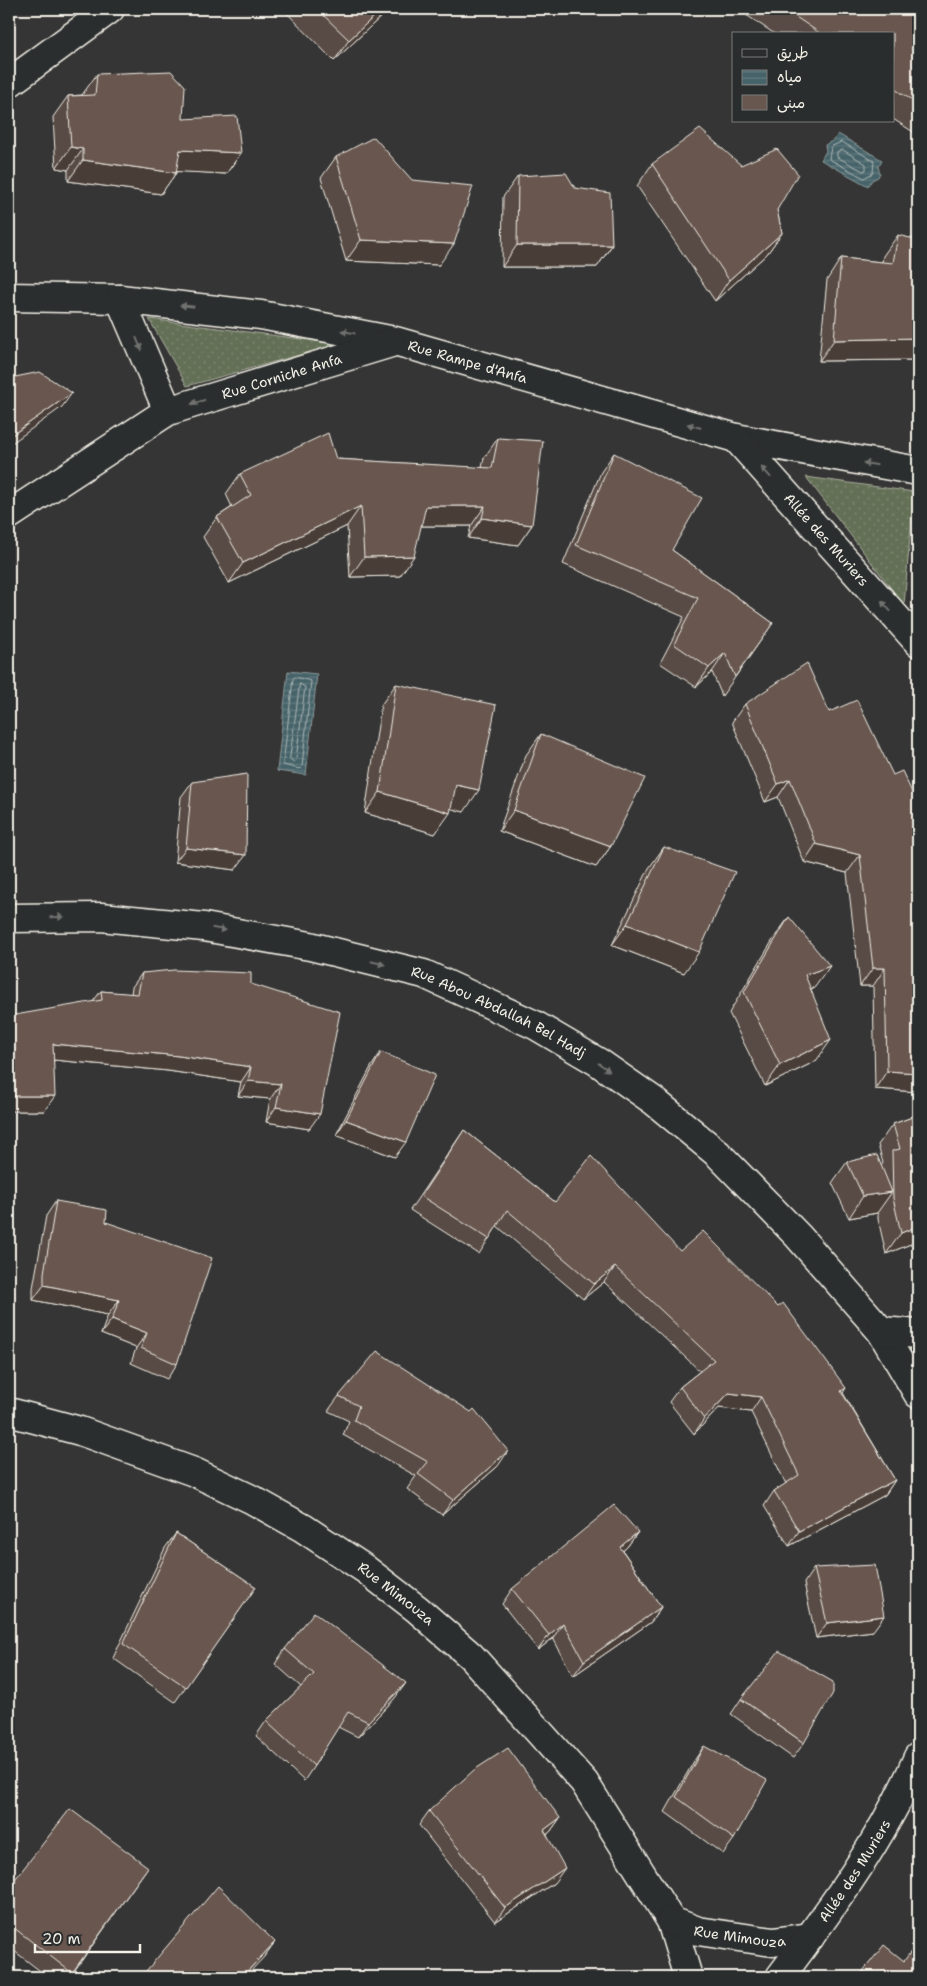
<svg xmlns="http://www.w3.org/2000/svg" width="927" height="1986" viewBox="0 0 927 1986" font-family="'Shantell Sans','Playpen Sans Arabic',sans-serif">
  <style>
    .grass { fill: url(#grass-dots); stroke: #acb09f }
    .water { fill: url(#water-rules); stroke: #8c9c9c }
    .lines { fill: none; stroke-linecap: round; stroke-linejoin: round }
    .shore { stroke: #aeb8b6; stroke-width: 1 }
    .minor-casing { stroke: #f4f1e8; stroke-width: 31 }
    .minor { stroke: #2a2d2e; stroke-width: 28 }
    .wall { fill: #594b44; stroke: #f4f1e8 }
    .shaded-wall { fill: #483d37; stroke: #f4f1e8 }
    .building { fill: #67574f; stroke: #f4f1e8 }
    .oneway { fill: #71726f }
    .labels { text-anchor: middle; stroke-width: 4.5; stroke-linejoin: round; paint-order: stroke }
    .street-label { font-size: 14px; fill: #f4f1e8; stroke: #2a2d2e }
  </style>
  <defs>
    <pattern id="grass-dots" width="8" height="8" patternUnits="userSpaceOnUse" patternTransform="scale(1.25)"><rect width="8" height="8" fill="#636f56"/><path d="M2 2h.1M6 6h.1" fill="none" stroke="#7a846e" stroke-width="1.8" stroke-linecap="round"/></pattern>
    <pattern id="water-rules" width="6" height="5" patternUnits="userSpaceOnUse" patternTransform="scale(1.25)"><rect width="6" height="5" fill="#46636a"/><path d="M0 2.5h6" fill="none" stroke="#617a7f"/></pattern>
  </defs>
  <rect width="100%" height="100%" fill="#363535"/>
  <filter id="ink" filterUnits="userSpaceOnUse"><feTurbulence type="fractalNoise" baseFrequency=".02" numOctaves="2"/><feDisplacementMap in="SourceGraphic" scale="10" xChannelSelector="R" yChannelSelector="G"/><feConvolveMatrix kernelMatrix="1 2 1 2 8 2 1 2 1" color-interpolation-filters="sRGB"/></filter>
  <g filter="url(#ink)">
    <path class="grass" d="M149,319L339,344L187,386Z
      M806,477L914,492L904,605Z"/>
    <path class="water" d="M838,134L882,160L878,167L880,173L878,177L872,180L868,186L821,160L826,151L825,145L834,140Z
      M288,671L317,674L306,775L277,771Z"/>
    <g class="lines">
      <path class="shore" d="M842,142L874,161L873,173L864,178L829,159L831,147Z
        M843,150L866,164V170L863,171L837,157V152Z
        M295,677L311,681L302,767L300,769L283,765L293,679Z
        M300,684L305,687L296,760L294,762L290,759Z"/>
      <g class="minor-casing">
        <g id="minor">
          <path d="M9,83L110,9"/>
          <path id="s1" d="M9,297L120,299L261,315L395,341L736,438L918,471"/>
          <path d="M120,299L168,411"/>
          <path id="s2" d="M736,438L918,642"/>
          <path id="s3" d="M9,515L168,411L391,343"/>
          <path id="s4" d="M9,918L101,917L204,927L310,946L424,974L535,1025L598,1062L654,1101L718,1154L798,1236L881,1331L918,1394"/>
          <path d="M881,1331L918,1334"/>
          <path id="s5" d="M9,1412L80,1431L194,1472L251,1499L303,1528L365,1569L417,1609L471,1656L584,1782L671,1921L688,1977"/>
          <path id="s6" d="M671,1921L698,1931L773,1942L810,1937"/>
          <path id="s7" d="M780,1977C832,1908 884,1837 918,1757"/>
        </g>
      </g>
      <use href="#minor" class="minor"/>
    </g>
    <path class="wall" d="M283,9H389L334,61Z
      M737,9H909L918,16V135L893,119V34H775Z
      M97,74L183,119L241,153L226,174L176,171V173L161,194L68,181V170L56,168L53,117L68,96L82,95Z
      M336,157L439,265L346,261L321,178Z
      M652,164L777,210L782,233L767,254L715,301L637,186Z
      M518,176L612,245L597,267H502L503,197Z
      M898,235L911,360L819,361L827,280L841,258L882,262L883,256Z
      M498,438L532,525L518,545L468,538L471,526H421L400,576L350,577L347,526L229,583L203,537L217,517L232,507L226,494L240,474L336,459L482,468L484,458Z
      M614,453L672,550L773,623L722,696L712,672L696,687L660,663L684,617L563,564L601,472Z
      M396,684L464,812L451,808L435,834L365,813L381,705Z
      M745,704L829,712L893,775L918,805V1092L875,1089L873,986H860L847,873L804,862L778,797L765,802L732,722Z
      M541,734L611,846L596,867L499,831L526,755Z
      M192,782L235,870L175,862L181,797Z
      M664,847L684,973L612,945L649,868Z
      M789,917L815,987L811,989L816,1061L765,1086L729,1013L774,938Z
      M142,973L251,984L309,1129L266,1122L270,1099L238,1096L241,1082L168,1071L54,1060L44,1111H9L101,991L131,994L132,987Z
      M381,1052L395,1157L336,1135L371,1067Z
      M918,1115V1241L886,1254L878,1219V1213L849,1218L832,1183L847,1162L881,1166L883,1163L878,1145L893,1124Z
      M464,1130L555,1202L680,1251L846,1388L843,1393L895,1480L885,1495L789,1546L764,1506L774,1491L786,1484L751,1412L719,1408L694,1434L669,1402L680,1387L700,1371L604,1282L583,1299L497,1226L479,1254L410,1210Z
      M56,1201L106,1222L177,1364L167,1379L131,1363L136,1348L101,1334L108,1315L33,1300V1288L46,1216Z
      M339,1396L498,1466L442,1515L407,1489L416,1476L343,1435L349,1421L328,1411Z
      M638,1532L627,1547L623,1551L661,1607L651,1622L573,1676L553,1638L538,1650L502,1604L512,1589Z
      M176,1533L256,1587L175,1702L113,1658L165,1548Z
      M814,1568L873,1631L816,1638L804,1583Z
      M285,1649L395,1698L358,1737L338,1727L314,1766L304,1781L256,1736L266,1721L301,1687L275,1664Z
      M741,1699L804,1743L793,1758L731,1714Z
      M704,1746L734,1839L723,1854L665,1812L694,1761Z
      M429,1811L560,1818L550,1832L547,1835L554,1883L495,1922L419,1825Z
      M148,1867L70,1977H48L9,1947V1887Z
      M904,1961L918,1977H859L863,1971Z"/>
    <path class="shaded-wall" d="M382,9H389L334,61L349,40Z
      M71,147L83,149L68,170L56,168Z
      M180,150L241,153L226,174L165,171Z
      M83,160L176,173L161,194L68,181Z
      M782,233L767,254L715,301L729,280Z
      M361,240L454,244L439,265L346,261Z
      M517,245H612L597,267H502Z
      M918,338V349L911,360L819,361L834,340Z
      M72,393L62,407L9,445V437Z
      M361,506L347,526L229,583L243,563Z
      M426,506H485L471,526H412Z
      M482,518L532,525L518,545L468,538Z
      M414,556L400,576L350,577L364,557Z
      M725,653L712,672L696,687L709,668Z
      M790,779L778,797L765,802L778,784Z
      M456,785L479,790L464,812L441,806Z
      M380,792L450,813L435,834L365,813Z
      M514,810L611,846L596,867L499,831Z
      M816,844L860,855L847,873L804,862Z
      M186,848L246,855L235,870L175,862Z
      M627,924L699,952L684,973L612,945Z
      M830,966L815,987L790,996L805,975Z
      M873,968H885L873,986H860Z
      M831,1040L816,1061L765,1086L780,1065Z
      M53,1044L179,1056L251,1067L241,1082L168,1071L43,1059Z
      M887,1071L918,1073V1092L875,1089Z
      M248,1081L281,1084L270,1099L238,1096Z
      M9,1096H55L44,1111H9Z
      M276,1107L320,1114L309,1129L266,1122Z
      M346,1120L406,1142L395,1157L336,1135Z
      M892,1192L877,1213L849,1218L863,1196Z
      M918,1226V1241L886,1254L901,1233Z
      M615,1267L604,1282L583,1299L594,1284Z
      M44,1285L119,1300L108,1315L33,1300Z
      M112,1319L147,1333L136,1348L101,1334Z
      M729,1393L761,1397L751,1412L719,1408L694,1434L704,1419Z
      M508,1451L498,1466L442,1515L453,1500Z
      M895,1480L885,1495L789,1546L799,1531Z
      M638,1532L627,1547L610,1562L620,1547Z
      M661,1607L651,1622L573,1676L584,1661Z
      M884,1616L873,1631L816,1638L827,1623Z
      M563,1623L553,1638L538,1650L549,1635Z
      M406,1683L395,1698L358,1737L368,1722Z
      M560,1818L550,1832L534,1845L544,1830Z
      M565,1868L554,1883L495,1922L505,1908Z
      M275,1942L264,1957L245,1977H242Z"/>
    <path class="building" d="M317,9H382L349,40Z
      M784,9H909L918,16V104L893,88V34H821Z
      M171,71L185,86L183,119L237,116L241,153L180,150L176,173L83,160V149L71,147L68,96L95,95L97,74Z
      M700,129L741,165L777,149L798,174L777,210L782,233L729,280L652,164Z
      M374,137L412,180L473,186L454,244L361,240L336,157Z
      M566,173L575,188L610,193L612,245H517L518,176Z
      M898,235L918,240V338L834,340L841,258L893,263Z
      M40,372L72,393L9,437V376L10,378Z
      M328,433L336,459L492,468L498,438L543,441L532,525L482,518L485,506H426L414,556L364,557L361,506L243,563L217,517L251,495L240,474Z
      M614,453L702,498L672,550L773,623L735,677L725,653L709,668L674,644L698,598L576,545Z
      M807,663L829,712L857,700L893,775L902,771L918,805V1073L887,1071L885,968H873L860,855L816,844L790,779L778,784L745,704Z
      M396,684L496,705L479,790L456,785L450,813L380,792Z
      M541,734L645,778L611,846L514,810Z
      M247,774L246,855L186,848L192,782Z
      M664,847L735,872L699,952L627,924Z
      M789,917L830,966L805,975L831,1040L780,1065L744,992Z
      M174,970L251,973V984L340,1012L320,1114L276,1107L281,1084L248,1081L251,1067L179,1056L53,1044L55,1096H9V1016L102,1000L101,991L138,994L142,973Z
      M381,1052L435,1075L406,1142L346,1120Z
      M918,1115V1226L901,1233L893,1198L892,1151L900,1149L893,1124Z
      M464,1130L555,1202L591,1156L680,1251L703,1231L778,1307L783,1303L846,1388L841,1391L895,1480L799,1531L774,1491L799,1475L761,1397L729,1393L704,1419L680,1387L714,1360L615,1267L594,1284L507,1210L489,1239L421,1196Z
      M877,1155L892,1192L863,1196L847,1162Z
      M56,1201L107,1210L106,1222L212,1258L177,1364L141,1348L147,1333L112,1319L119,1300L44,1285V1273Z
      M377,1351L471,1412L474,1409L508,1451L453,1500L418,1474L428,1462L354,1420L359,1406L339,1396Z
      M614,1505L638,1532L620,1547L661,1607L584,1661L563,1623L549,1635L512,1589Z
      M176,1533L256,1587L186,1687L123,1644Z
      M875,1565L884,1616L827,1623L814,1568Z
      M314,1612L406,1683L368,1722L348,1712L314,1766L266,1721L314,1674L285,1649Z
      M779,1651L833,1682V1693L804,1743L741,1699Z
      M704,1746L767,1780L734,1839L676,1797Z
      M508,1748L560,1818L544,1830L565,1868L505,1908L429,1811L474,1770Z
      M70,1809L148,1867L72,1973L9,1924V1887Z
      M218,1886L275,1942L242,1977H141Z
      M918,1942V1977H874L863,1971L884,1945L904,1961Z"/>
    <defs><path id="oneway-solid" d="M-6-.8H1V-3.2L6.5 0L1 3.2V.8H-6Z" transform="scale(1.25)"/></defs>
    <g class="oneway">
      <use href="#oneway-solid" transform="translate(187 306) rotate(-174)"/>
      <use href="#oneway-solid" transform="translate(348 332) rotate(-169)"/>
      <use href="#oneway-solid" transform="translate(139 344) rotate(67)"/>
      <use href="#oneway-solid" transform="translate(198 402) rotate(163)"/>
      <use href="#oneway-solid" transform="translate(694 426) rotate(-164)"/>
      <use href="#oneway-solid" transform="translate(870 464) rotate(-170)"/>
      <use href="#oneway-solid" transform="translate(766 472) rotate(-132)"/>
      <use href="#oneway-solid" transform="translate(886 606) rotate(-132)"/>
      <use href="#oneway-solid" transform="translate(57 917) rotate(-1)"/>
      <use href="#oneway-solid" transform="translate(219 929) rotate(10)"/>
      <use href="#oneway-solid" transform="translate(378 963) rotate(14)"/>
      <use href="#oneway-solid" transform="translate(604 1067) rotate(35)"/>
    </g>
  </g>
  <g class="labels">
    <g class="street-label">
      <text dy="5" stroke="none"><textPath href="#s1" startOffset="465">Rue Rampe d'Anfa</textPath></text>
      <text dy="5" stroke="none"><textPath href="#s3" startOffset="309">Rue Corniche Anfa</textPath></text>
      <text dy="5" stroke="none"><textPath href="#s2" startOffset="136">Allée des Muriers</textPath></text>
      <text dy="5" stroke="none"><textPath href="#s4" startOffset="504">Rue Abou Abdallah Bel Hadj</textPath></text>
      <text dy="5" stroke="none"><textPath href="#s5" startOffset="431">Rue Mimouza</textPath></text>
      <text dy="5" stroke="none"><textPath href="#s7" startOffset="130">Allée des Muriers</textPath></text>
      <text dy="5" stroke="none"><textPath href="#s6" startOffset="71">Rue Mimouza</textPath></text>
    </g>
  </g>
  <rect width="927" height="1986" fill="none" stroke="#2a2d2e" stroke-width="30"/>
  <rect x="15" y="15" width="897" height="1956" fill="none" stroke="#f4f1e8" stroke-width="2" filter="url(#ink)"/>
  <rect x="732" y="32" width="162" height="90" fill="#2a2d2e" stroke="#7b7b78"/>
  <rect x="742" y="49" width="25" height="8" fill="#2a2d2e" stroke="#7b7b78"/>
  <text x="777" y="58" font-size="15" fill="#f4f1e8">طريق</text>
  <rect x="742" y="70" width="25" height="15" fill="url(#water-rules)" stroke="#7b7b78"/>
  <text x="777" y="82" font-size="15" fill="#f4f1e8">مياه</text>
  <rect x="742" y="95" width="25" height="15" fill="#67574f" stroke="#7b7b78"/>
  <text x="777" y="108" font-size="15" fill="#f4f1e8">مبنى</text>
  <path d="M35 1944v8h105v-8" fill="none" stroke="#f4f1e8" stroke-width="2.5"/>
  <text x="42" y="1944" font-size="15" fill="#f4f1e8" stroke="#2a2d2e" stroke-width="4" paint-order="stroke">20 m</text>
</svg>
